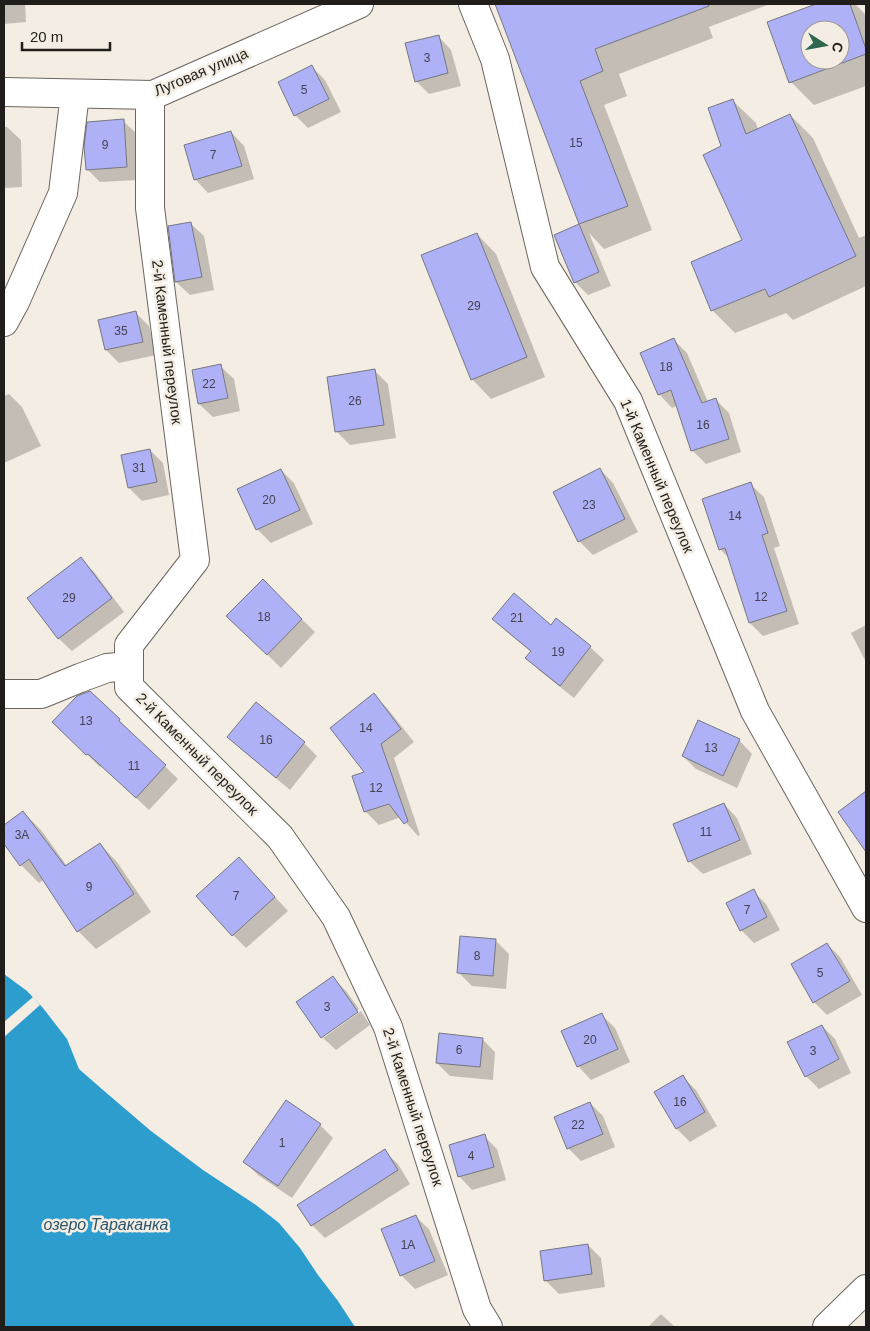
<svg xmlns="http://www.w3.org/2000/svg" width="870" height="1331" viewBox="0 0 870 1331" font-family="Helvetica,sans-serif">
  <style>
    .water { fill: #2d9dce }
    .pier { fill: #f4ede4 }
    .shadow { fill: #0003; fill-rule: evenodd }
    .building { fill: #aeb1f5; stroke: #767780; fill-rule: evenodd }
    .lines { fill: none; stroke-linecap: round; stroke-linejoin: round }
    .minor-casing { stroke: #6b655e; stroke-width: 30 }
    .minor { stroke: #fff; stroke-width: 28 }
    .labels { text-anchor: middle; stroke-width: 5; stroke-linejoin: round; paint-order: stroke }
    .number-label { font-size: 12px; fill: #444251 }
    .street-label { font-size: 15px; fill: #201d1a; stroke: #f4ede4 }
    .water-label { font-size: 16px; font-style: italic; fill: #2b566c; stroke: #f4ede4 }
  </style>
  <rect width="100%" height="100%" fill="#f4ede4"/>
  <path class="water" d="M4,974L27,991L43,1008L67,1039L79,1069L103,1090L151,1131L203,1170L256,1205L279,1223L300,1248L318,1275L338,1301L355,1327H4Z"/>
  <path class="pier" d="M33,997L40,1005L4,1037V1022Z"/>
  <path class="shadow" d="M4,4H25L26,22L4,24Z
    M512,4H770L709,27L713,38L619,74L627,96L604,105L652,230L604,249L589,233L611,286L588,295L575,282L556,236L580,225L498,9Z
    M819,4H855L866,15V86L814,105L791,82L768,23ZM810,30H840V60H810Z
    M438,36L451,50L461,86L429,94L416,81Z
    M312,67L325,80L341,112L308,128L295,115Z
    M732,100L756,123L758,130L790,115L813,138L859,238L866,235V286L793,320L786,313L735,333L712,310L744,241L722,147Z
    M123,121L137,134L139,180L100,182L87,169Z
    M4,127H7L21,140L22,187L4,188Z
    M231,132L244,146L254,179L208,193L195,179Z
    M190,223L204,236L214,290L190,295L176,282L169,227Z
    M477,234L496,254L545,377L491,399L472,379Z
    M136,313L149,326L156,355L119,363L106,350Z
    M674,340L687,353L708,402L716,400L729,413L741,452L706,464L692,450L678,405L672,408L659,394Z
    M220,366L234,379L240,411L213,417L199,404Z
    M375,371L388,384L396,438L350,445L336,431Z
    M9,394L22,407L41,446L4,463V396Z
    M150,450L163,463L169,495L142,501L129,488Z
    M600,469L613,483L638,532L593,555L580,542L554,492Z
    M281,470L294,483L313,524L271,543L258,530L239,490Z
    M750,484L764,497L780,546L774,548L799,624L763,636L750,623L730,559L720,549Z
    M81,559L94,572L124,612L72,651L58,638Z
    M263,581L315,632L281,668L228,616Z
    M494,619L552,626L557,620L590,647L604,660L574,698L540,671L527,658L531,652L507,632Z
    M866,625V662L851,633Z
    M374,695L387,708L414,742L394,758L420,835L418,836L401,817L379,825L365,811L366,772Z
    M119,720L132,733V734L178,779L149,810L102,766L100,767L54,722Z
    M229,737L304,743L317,756L290,790L242,750Z
    M739,740L752,754L737,788L696,769L683,756Z
    M866,793V848L839,812Z
    M724,804L737,818L752,854L703,874L689,861Z
    M23,812L41,830L67,866L100,844L117,862L151,912L96,949L78,931L44,879L39,883L21,865L4,842V827Z
    M239,858L288,911L246,948L233,935Z
    M753,891L766,904L780,930L754,943L741,930Z
    M496,941L509,954L506,989L472,986L459,973Z
    M827,944L840,957L862,995L827,1015L814,1002Z
    M333,978L346,991L359,1009L323,1035V1038L298,1002Z
    M361,1011L370,1025L336,1050L323,1038Z
    M602,1015L615,1028L630,1062L591,1080L578,1066Z
    M822,1026L835,1039L851,1073L819,1089L806,1076Z
    M482,1039L495,1052L493,1080L450,1076L437,1063Z
    M683,1077L696,1090L717,1126L690,1142L677,1129L656,1093Z
    M590,1103L603,1116L615,1147L581,1161L568,1148Z
    M320,1125L333,1138L292,1198L258,1175L245,1162Z
    M484,1136L497,1149L506,1180L472,1190L459,1176Z
    M384,1151L398,1164L410,1184L325,1238L312,1225Z
    M415,1216L429,1229L448,1275L415,1289L401,1275L383,1230Z
    M588,1245L601,1258L605,1287L559,1294L545,1280Z
    M661,1314L675,1327H648Z"/>
  <path class="building" d="M495,4H708L709,6L595,49L603,71L580,81L628,206L579,224Z
    M816,4H850L866,49V54L789,83L767,22ZM810,30H840V60H810Z
    M439,35L448,73L415,82L405,43Z
    M312,65L329,99L294,116L278,82Z
    M733,99L746,134L790,114L856,256L769,297L765,289L711,311L691,262L742,240L703,155L721,146L708,108Z
    M124,119L127,167L86,170L84,146L87,122Z
    M231,131L242,166L194,180L184,145Z
    M191,222L202,277L175,282L168,226Z
    M579,224L599,272L574,283L554,235Z
    M477,233L527,357L471,380L421,255Z
    M136,311L143,342L105,350L98,320Z
    M674,338L702,403L716,398L729,439L691,451L671,390L658,395L640,353Z
    M221,364L228,398L198,404L192,370Z
    M375,369L384,425L335,432L327,377Z
    M150,449L157,482L128,488L121,455Z
    M600,468L625,519L578,542L553,492Z
    M281,469L300,510L256,530L237,489Z
    M751,482L768,533L762,535L787,611L749,623L725,548L719,550L702,499Z
    M81,557L112,598L58,639L27,598Z
    M263,579L302,619L267,655L226,616Z
    M514,593L551,625L556,618L591,646L560,686L525,658L531,651L492,619Z
    M90,691L120,719L119,721L166,765L136,798L88,754L86,755L52,722L77,696Z
    M374,693L401,729L381,744L408,821L404,824L389,804L364,812L352,776L364,772L330,728Z
    M256,702L305,742L276,778L227,737Z
    M698,720L740,739L723,776L682,756Z
    M866,791V852L838,812Z
    M724,803L740,840L688,862L673,824Z
    M23,811L65,866L100,843L134,894L77,932L29,859L20,866L4,844V825Z
    M239,857L275,897L232,936L196,896Z
    M754,889L767,917L740,931L726,903Z
    M460,936L496,939L493,976L457,973Z
    M827,943L850,981L813,1003L791,964Z
    M333,976L358,1012L321,1038L296,1002Z
    M602,1013L618,1049L577,1067L561,1031Z
    M822,1025L839,1059L805,1077L787,1042Z
    M439,1033L483,1038L480,1067L436,1063Z
    M683,1075L705,1112L676,1129L654,1092Z
    M286,1100L321,1124L278,1186L243,1162Z
    M590,1102L603,1134L567,1149L554,1117Z
    M485,1134L494,1167L458,1177L449,1145Z
    M385,1149L398,1170L311,1226L297,1205Z
    M416,1215L435,1261L400,1276L381,1229Z
    M588,1244L592,1274L544,1281L540,1251Z"/>
  <g class="lines">
    <g class="minor-casing">
      <path id="minor" d="M473,4L495,59L545,267L628,401L755,711L866,908
        M4,92L153,95L359,4
        M150,95V208L195,560L129,645V687L280,837L336,917L388,1027L477,1309L488,1327
        M4,322L15,302L63,193L75,94
        M4,694H41L80,678L107,668L129,666
        M827,1327L866,1289"/>
    </g>
    <use href="#minor" class="minor"/>
  </g>
  <g class="labels">
    <g class="number-label">
      <text x="427" y="62">3</text>
      <text x="304" y="94">5</text>
      <text x="576" y="147">15</text>
      <text x="105" y="149">9</text>
      <text x="213" y="159">7</text>
      <text x="474" y="310">29</text>
      <text x="121" y="335">35</text>
      <text x="666" y="371">18</text>
      <text x="209" y="388">22</text>
      <text x="355" y="405">26</text>
      <text x="703" y="429">16</text>
      <text x="139" y="472">31</text>
      <text x="269" y="504">20</text>
      <text x="589" y="509">23</text>
      <text x="735" y="520">14</text>
      <text x="761" y="601">12</text>
      <text x="69" y="602">29</text>
      <text x="264" y="621">18</text>
      <text x="517" y="622">21</text>
      <text x="558" y="656">19</text>
      <text x="86" y="725">13</text>
      <text x="366" y="732">14</text>
      <text x="266" y="744">16</text>
      <text x="711" y="752">13</text>
      <text x="134" y="770">11</text>
      <text x="376" y="792">12</text>
      <text x="706" y="836">11</text>
      <text x="22" y="839">3А</text>
      <text x="89" y="891">9</text>
      <text x="236" y="900">7</text>
      <text x="747" y="914">7</text>
      <text x="477" y="960">8</text>
      <text x="820" y="977">5</text>
      <text x="327" y="1011">3</text>
      <text x="590" y="1044">20</text>
      <text x="459" y="1054">6</text>
      <text x="813" y="1055">3</text>
      <text x="680" y="1106">16</text>
      <text x="578" y="1129">22</text>
      <text x="282" y="1147">1</text>
      <text x="471" y="1160">4</text>
      <text x="408" y="1249">1А</text>
    </g>
    <g class="street-label">
      <text transform="translate(201 72) rotate(-23)" y="5">Луговая улица</text>
      <text transform="translate(167 342) rotate(83)" y="5">2-й Каменный переулок</text>
      <text transform="translate(657 476) rotate(67)" y="5">1-й Каменный переулок</text>
      <text transform="translate(197 754) rotate(45)" y="5">2-й Каменный переулок</text>
      <text transform="translate(413 1107) rotate(72)" y="5">2-й Каменный переулок</text>
    </g>
    <g class="water-label">
      <text x="106" y="1230">озеро Тараканка</text>
    </g>
  </g>
  <rect width="870" height="1331" fill="none" stroke="#201d1a" stroke-width="10"/>
  <g transform="translate(825 45) rotate(101)"><circle r="24" fill="#f4ede4" stroke="#9f9a93"/>
  <path d="M0-4L9 19L0 12L-9 19Z" fill="#2d674f"/>
  <text y="-8" font-size="14" font-weight="bold" text-anchor="middle" fill="#201d1a">С</text>
  </g>
  <path d="M22 42v8h88v-8" fill="none" stroke="#201d1a" stroke-width="2.5"/>
  <text x="30" y="42" font-size="15" fill="#201d1a" stroke="#f4ede4" stroke-width="4" paint-order="stroke">20 m</text>
</svg>
